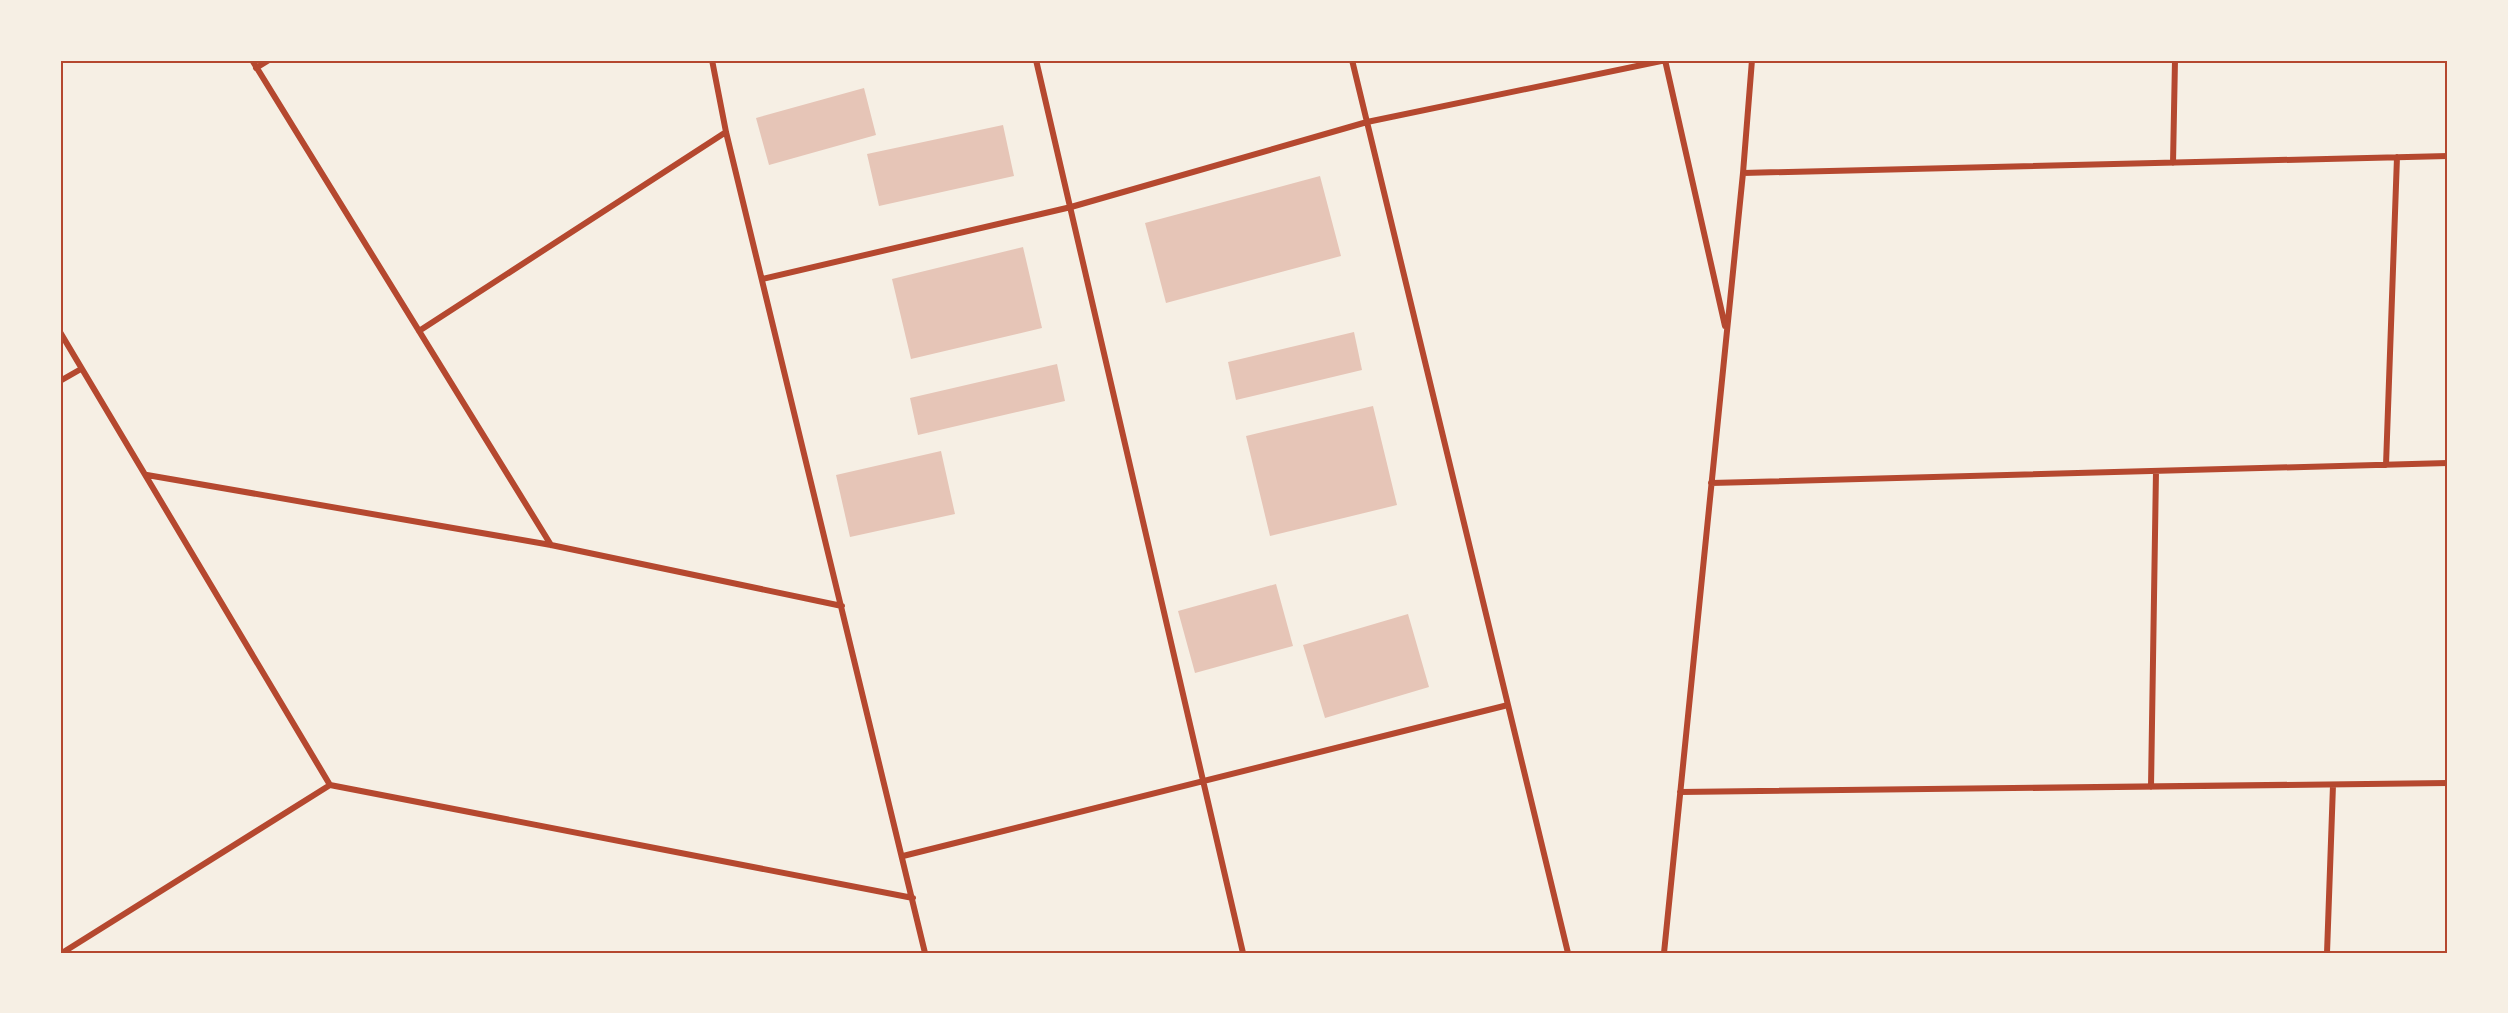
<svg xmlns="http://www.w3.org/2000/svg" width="2508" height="1013" viewBox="0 0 2508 1013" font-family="'Asap Condensed',sans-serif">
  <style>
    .building { fill: #e6c5b7 }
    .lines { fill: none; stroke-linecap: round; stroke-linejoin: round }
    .minor { stroke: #b5482f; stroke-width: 6 }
    .neatline { fill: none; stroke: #b5482f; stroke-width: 2 }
  </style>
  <rect width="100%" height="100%" fill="#f6efe4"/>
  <path class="building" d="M864,88L876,135L769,165L756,118Z
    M1003,125L1014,176L879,206L867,154Z
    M1320,176L1341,256L1166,303L1145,223Z
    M1023,247L1042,328L911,359L892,279Z
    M1354,332L1362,370L1236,400L1228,362Z
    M1057,364L1065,401L918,435L910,398Z
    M1373,406L1397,505L1270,536L1246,436Z
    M941,451L955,514L850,537L836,475Z
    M1276,584L1293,646L1195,673L1178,611Z
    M1408,614L1429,687L1325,718L1303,645Z"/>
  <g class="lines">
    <path class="minor" d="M252,60L551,545
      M712,60L726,132L925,953
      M1036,60L1243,953
      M1352,60L1568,953
      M1665,60L1725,326
      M256,68L269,60
      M2173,163L2175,60
      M1743,173L2448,156
      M762,279L1071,207L1367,122L1666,60
      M419,331L726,132
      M60,332L330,785
      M60,381L81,369
      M2386,465L2397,157
      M147,475L551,545L842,606
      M1711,483L2448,463
      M2151,787L2156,471
      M1680,792L2448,783
      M903,856L1508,705
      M62,953L330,785L913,898
      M1664,953L1743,173L1752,60
      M2327,953L2333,785"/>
  </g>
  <rect width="2508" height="1013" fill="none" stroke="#f6efe4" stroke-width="123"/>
  <rect x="62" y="62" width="2384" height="890" class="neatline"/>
</svg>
